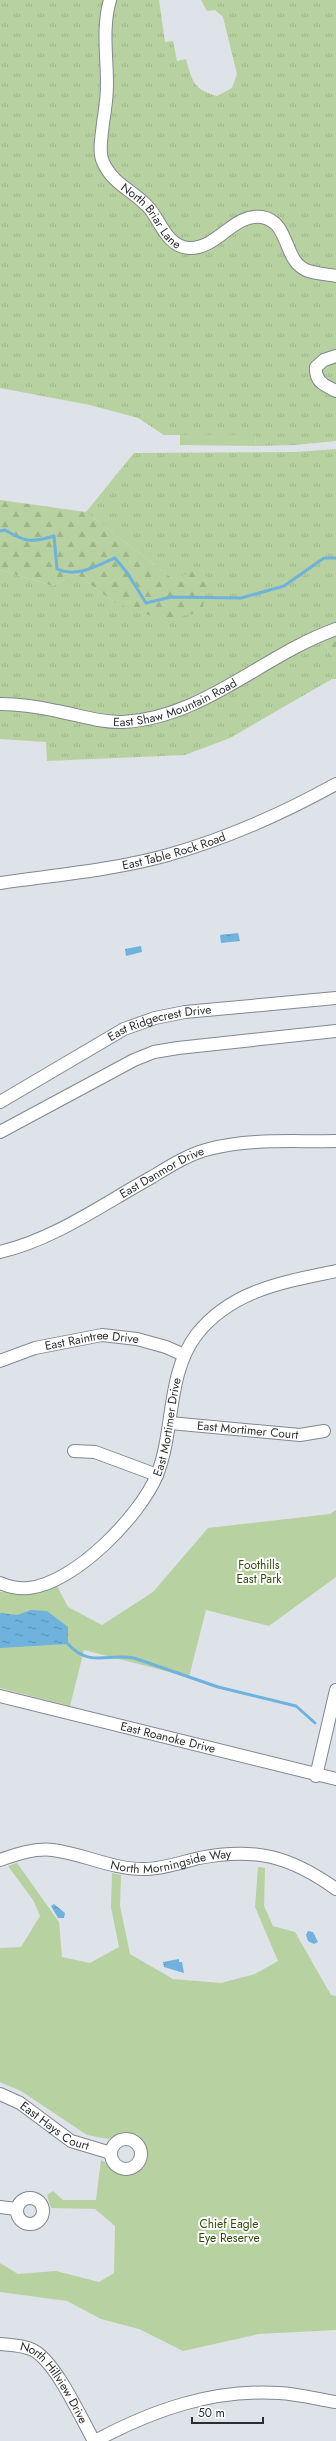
<svg xmlns="http://www.w3.org/2000/svg" width="336" height="2441" viewBox="0 0 336 2441" font-family="Jost,sans-serif">
  <style>
    .grass { fill: url(#grass-tufts) }
    .forest { fill: url(#forest-firs) }
    .green { fill: #b7d2a0 }
    .water { fill: url(#water-ripples) }
    .lines { fill: none; stroke-linecap: round; stroke-linejoin: round }
    .stream { stroke: #6eb2dd; stroke-width: 3 }
    .minor-casing { stroke: #82888c; stroke-width: 14 }
    .minor { stroke: #fff; stroke-width: 12 }
    .labels { text-anchor: middle; stroke-width: 4; stroke-linejoin: round; paint-order: stroke }
    .street-label { font-size: 12px; fill: #2c2e30; stroke: #fff }
    .park-label { font-size: 12px; fill: #2f4d08; stroke: #fff }
  </style>
  <defs>
    <pattern id="grass-tufts" width="24" height="20" patternUnits="userSpaceOnUse"><rect width="24" height="20" fill="#b7d2a0"/><path d="M3 7l-1-3M5 7V3M7 7l1-3M15 17l-1-3M17 17v-4M19 17l1-3" fill="none" stroke="#9eb58a"/></pattern>
    <pattern id="forest-firs" width="22" height="20" patternUnits="userSpaceOnUse"><rect width="22" height="20" fill="#b7d2a0"/><path d="M5 1l3.5 6h-7zM16 11l3.5 6h-7z" fill="#9eb58a"/></pattern>
    <pattern id="water-ripples" width="26" height="14" patternUnits="userSpaceOnUse"><rect width="26" height="14" fill="#6eb2dd"/><path d="M2 4q2-2 4 0t4 0M15 11q2-2 4 0t4 0" fill="none" stroke="#5b91b4"/></pattern>
  </defs>
  <rect width="100%" height="100%" fill="#dde3e8"/>
  <path class="grass" d="M0,0H159L165,42L173,41L177,61L186,59C192,81 194,90 217,96L232,88L237,74L223,17L215,10L207,11L201,0H336V441L295,445L256,446L255,435H164L138,418L90,405L0,388Z
    M336,449V636L322,640L336,662V679H332L230,738L185,755L47,761L46,742L0,739V570L53,586L75,573L114,602L196,570L173,579L86,512L134,453L296,452Z"/>
  <path class="forest" d="M0,500L86,512L173,579L196,570L208,577L202,612L162,620L114,602L75,573L53,586L0,570Z
    M336,636V662L322,640Z"/>
  <path class="green" d="M180,435H255L256,446L180,445Z
    M336,1510V1577L269,1626L206,1610L189,1677L84,1650L70,1706L0,1688V1592L34,1593L57,1586L68,1607L102,1625L153,1592L208,1528L330,1514Z
    M17,1863L59,1922L62,1957L90,1963L119,1947L111,1907L112,1873L121,1875L120,1906L130,1954L173,1979L221,1983L255,1974L278,1961L255,1907L258,1867L265,1868L264,1906L273,1926L295,1932L331,1995L336,1996V2330L259,2334L183,2351L139,2329L101,2319L67,2301L0,2292V2263L18,2274L56,2271L99,2282L114,2273L115,2226L95,2209L51,2208L47,2195L53,2191L63,2200H96L101,2160C111,2164 114,2174 125,2174C149,2175 153,2146 137,2134L122,2132L108,2139L87,2135L21,2091L0,2082V1948L21,1947L40,1916L33,1900L8,1866Z"/>
  <path class="water" d="M238,933L240,941L221,943L220,935Z
    M141,946L142,952L126,956L125,949Z
    M31,1610L47,1611L68,1627V1644L0,1648V1613L17,1615Z
    M54,1904L65,1913L64,1918H58L51,1906Z
    M308,1931L313,1932L318,1942L314,1944L308,1941L306,1935Z
    M179,1959V1962H182L184,1973L164,1967L163,1962Z"/>
  <g class="lines">
    <path class="stream" d="M0,531L5,530C25,542 31,543 54,536L57,569C77,578 96,566 115,558L128,574L146,603L171,597L241,598L284,586L324,558H336
      M68,1644C90,1668 108,1653 134,1658L218,1687L296,1706L315,1723"/>
    <g class="minor-casing">
      <g id="minor">
        <path id="s1" d="M110,0C102,27 107,56 107,84C107,97 105,111 103,123C102,135 98,151 103,162C113,185 135,191 150,209C161,223 168,247 189,248C218,249 233,213 262,217C290,222 283,260 306,270C315,274 327,274 336,276"/>
        <path d="M336,356L324,360L316,367C315,382 324,385 336,391"/>
        <path id="s2" d="M0,704C19,704 39,707 57,711C79,715 101,723 123,722C203,718 263,655 336,629"/>
        <path id="s3" d="M0,883C56,875 114,870 168,855C228,838 282,814 336,784"/>
        <path id="s4" d="M0,1102L124,1029L155,1018L185,1012L336,998"/>
        <path d="M0,1132L134,1060L154,1052L178,1048L336,1031"/>
        <path id="s5" d="M0,1252C55,1239 103,1204 152,1177C170,1166 189,1154 209,1149C249,1138 295,1142 336,1141"/>
        <path id="s6" d="M0,1361L35,1348L102,1335L137,1339L166,1347L184,1355"/>
        <path id="s7" d="M170,1423L300,1435L324,1431"/>
        <path d="M74,1451L95,1452L157,1475"/>
        <path id="s8" d="M0,1583C9,1587 20,1589 29,1588C75,1583 140,1516 157,1475C175,1430 166,1374 197,1334C232,1290 284,1282 336,1271"/>
        <path id="s9" d="M0,1696L336,1779"/>
        <path d="M316,1776L336,1690"/>
        <path id="s10" d="M0,1860C17,1854 34,1848 53,1850C84,1854 114,1870 145,1869C163,1869 182,1862 199,1858C255,1847 290,1856 336,1889"/>
        <path id="s11" d="M0,2094L20,2103L71,2141L111,2153"/>
        <circle cx="126" cy="2154" r="15"/>
        <circle cx="30" cy="2211" r="13"/>
        <path d="M0,2207L16,2209"/>
        <path id="s12" d="M0,2344C11,2345 23,2345 33,2350C56,2362 81,2418 94,2441"/>
        <path d="M95,2441C153,2410 212,2389 279,2393C298,2394 317,2399 336,2402"/>
      </g>
    </g>
    <use href="#minor" class="minor"/>
  </g>
  <g class="labels">
    <g class="street-label">
      <text dy="4" stroke="none"><textPath href="#s1" startOffset="236">North Briar Lane</textPath></text>
      <text dy="4" stroke="none"><textPath href="#s2" startOffset="180">East Shaw Mountain Road</textPath></text>
      <text dy="4" stroke="none"><textPath href="#s3" startOffset="177">East Table Rock Road</textPath></text>
      <text dy="4" stroke="none"><textPath href="#s4" startOffset="180">East Ridgecrest Drive</textPath></text>
      <text dy="4" stroke="none"><textPath href="#s5" startOffset="181">East Danmor Drive</textPath></text>
      <text dy="4" stroke="none"><textPath href="#s6" startOffset="95">East Raintree Drive</textPath></text>
      <text dy="4" stroke="none"><textPath href="#s8" startOffset="255">East Mortimer Drive</textPath></text>
      <text dy="4" stroke="none"><textPath href="#s7" startOffset="78">East Mortimer Court</textPath></text>
      <text dy="4" stroke="none"><textPath href="#s9" startOffset="173">East Roanoke Drive</textPath></text>
      <text dy="4" stroke="none"><textPath href="#s10" startOffset="175">North Morningside Way</textPath></text>
      <text dy="4" stroke="none"><textPath href="#s11" startOffset="64">East Hays Court</textPath></text>
      <text dy="4" stroke="none"><textPath href="#s12" startOffset="72">North Hillview Drive</textPath></text>
    </g>
    <g class="park-label">
      <text x="259" y="1569">Foothills<tspan x="259" dy="14">East Park</tspan></text>
      <text x="229" y="2228">Chief Eagle<tspan x="229" dy="14">Eye Reserve</tspan></text>
    </g>
  </g>
  <path d="M192 2417v6h71v-6" fill="none" stroke="#2c2e30" stroke-width="2"/>
  <text x="198" y="2417" font-size="12" fill="#2c2e30" stroke="#ffffff" stroke-width="3" paint-order="stroke">50 m</text>
</svg>
